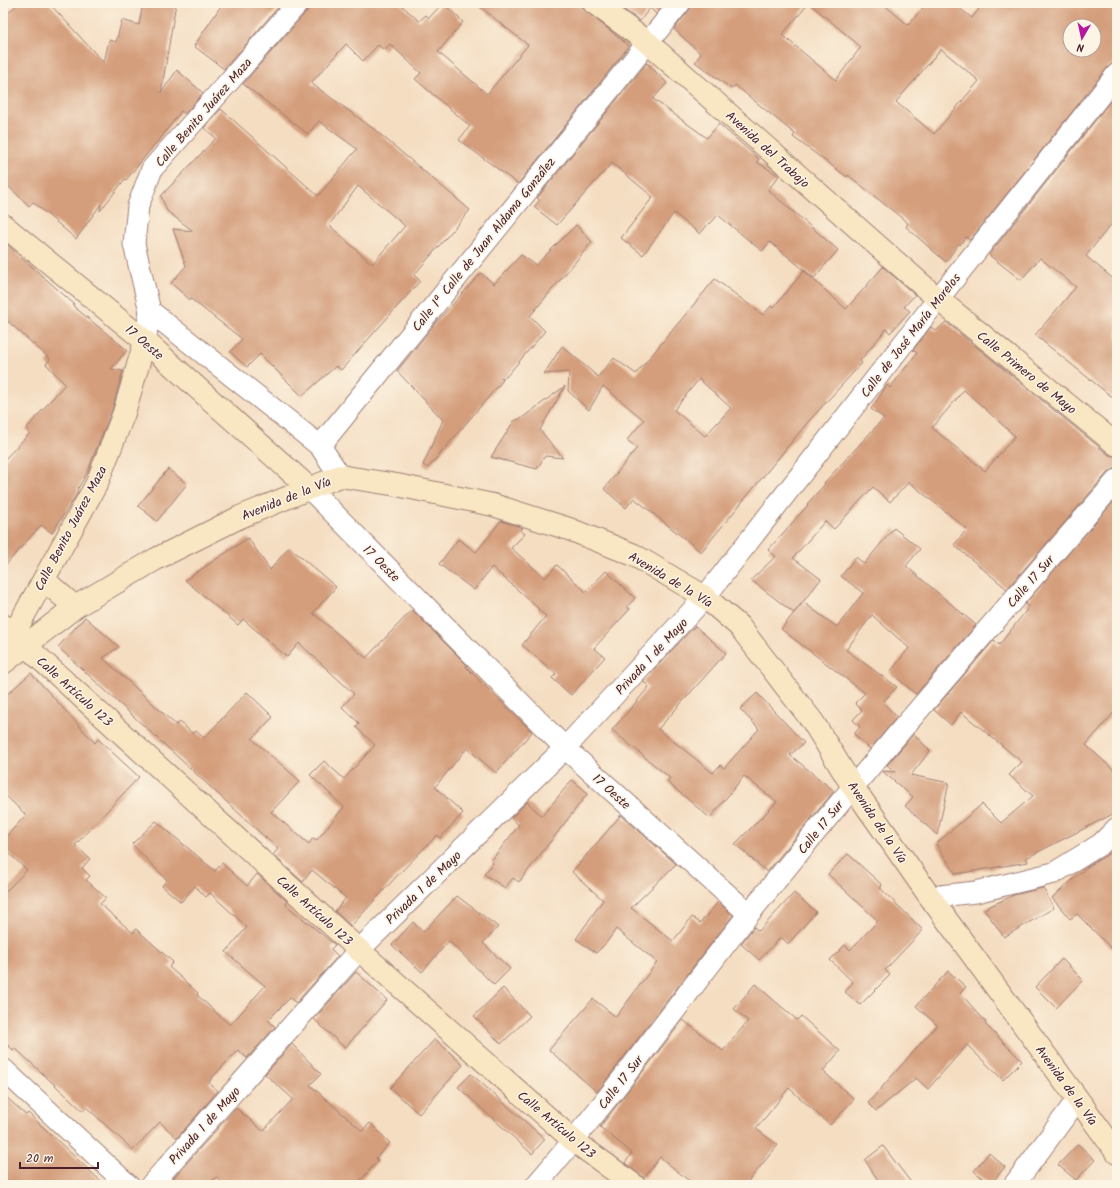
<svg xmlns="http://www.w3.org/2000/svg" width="1120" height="1188" viewBox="0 0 1120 1188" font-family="Kalam,sans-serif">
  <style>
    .building { fill: #d49e7b; fill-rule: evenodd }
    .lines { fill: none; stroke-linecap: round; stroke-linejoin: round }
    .street-casing { stroke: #9f7e76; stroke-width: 23 }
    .secondary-casing { stroke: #9f7e76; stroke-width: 24 }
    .street { stroke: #fff; stroke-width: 21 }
    .secondary { stroke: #f9e7c3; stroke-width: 22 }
    .labels { text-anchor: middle; stroke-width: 3; stroke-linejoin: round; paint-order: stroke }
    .street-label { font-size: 13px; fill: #4a1f2b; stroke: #fcf5e5 }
  </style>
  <rect width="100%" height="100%" fill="#fcf5e5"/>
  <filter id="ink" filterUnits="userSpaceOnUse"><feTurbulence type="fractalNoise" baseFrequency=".025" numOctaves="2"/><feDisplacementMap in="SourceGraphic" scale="8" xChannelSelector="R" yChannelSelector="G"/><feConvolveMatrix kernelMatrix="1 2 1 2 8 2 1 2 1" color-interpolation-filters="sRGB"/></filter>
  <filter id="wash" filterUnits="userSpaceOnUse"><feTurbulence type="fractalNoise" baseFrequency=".012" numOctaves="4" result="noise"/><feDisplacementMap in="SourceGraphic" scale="16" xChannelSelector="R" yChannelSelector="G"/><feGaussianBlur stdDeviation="0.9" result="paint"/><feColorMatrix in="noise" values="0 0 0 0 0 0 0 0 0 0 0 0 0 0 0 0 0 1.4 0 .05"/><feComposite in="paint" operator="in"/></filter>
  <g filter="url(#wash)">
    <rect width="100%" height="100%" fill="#f4ddc1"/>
    <g id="blocks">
      <path class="building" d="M19,3H49L104,63L109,40L116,42L122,20L139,25L143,3H176L161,93L177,70L203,93L185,114L181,111L157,143H156L126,180L125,179L100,211L101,204L76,239L33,202L29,206L3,181V17Z
        M223,3H282L224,69L194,46Z
        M310,3H399L419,21L426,15L429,18L443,3L463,22L438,52L487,94L528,45L475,3H576L629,46L518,184L459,140L470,126L415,79L421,73L390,44L384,50L378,45L363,61L346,44L311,83L375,130L470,210L414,275L420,281L341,370L336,366L302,396L260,354L247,367L230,352L242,339L191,299L190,300L171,283L186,266L173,229L193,231L167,211L161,196L216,138L204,128L221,109L318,196L357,149L319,121L308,134L243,84L307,11ZM358,186L405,226L372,264L329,225Z
        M626,3H665L656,14L650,8L640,21L622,8Z
        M692,3H809L782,35L836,80L861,47L809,3H882L908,25L927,3H953L972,18L983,3H1117V62L1108,67L970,240L966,237L960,245L958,244L946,262L906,227L908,223L848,175L847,177L793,137L795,134L735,85L732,89L695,62L701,54L674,29L689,11ZM1070,26H1094V50H1070ZM941,49L979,81L934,134L896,102Z
        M647,63L667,83L653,99L707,138L719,124L759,159L757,162L779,176L768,190L838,250L814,278L770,242L762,251L718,215L710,224L709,223L700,234L674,213L643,255L621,238L653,197L612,163L557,225L534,207L540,200L537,198Z
        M1117,93V217L1086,256L1117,282V401L1035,335L1076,287L1040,258L1021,280L989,255Z
        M576,225L592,242L530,316L545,331L506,377L500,378L503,380L428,468L423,465L443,420L397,371L435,324L481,273L494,284L521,255L536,265Z
        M3,241L74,304L73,306L127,350L111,369L123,371L112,409L87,473L77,490L78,491L74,499L52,533L41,525L3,568V461L30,433L26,429L65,384L46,364L50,359L3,317Z
        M883,267L915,295L904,307L910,311L890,333L886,329L860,361L862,363L808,422L701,552L634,498L626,508L604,489L637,448L627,440L644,420L603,386L589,410L568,391L569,372L544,374L562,346L598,377L614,358L636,374L715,279L763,315L771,306L773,308L804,271L846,309ZM699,379L731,408L705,436L674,410Z
        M946,322L1109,455L1117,457V468L1108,472L1007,589L954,545L967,529L909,482L890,502L873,487L834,529L825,521L793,558L821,579L794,613L751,580L776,556L768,550L808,505L807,504L825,484L824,483L884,418L871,409L887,385L890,388L917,353L913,350L931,327L936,331ZM964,390L1015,436L985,471L932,428Z
        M565,386L540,430L563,458L545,456L537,469L491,457L514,421L522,418Z
        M168,469L187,484L157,521L138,506Z
        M1117,498V709L1086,745L1117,773V812L1026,858L1028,862L956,874L936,844L982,804L1001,823L1033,796L1009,775L1022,762L961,712L951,725L934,710L994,640L999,645L1029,607L1025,604Z
        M501,521L523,528L520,530L525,534L511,548L545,578L557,565L586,592L606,571L635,598L627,607L630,609L594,648L605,657L571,695L552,678L556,674L522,645L546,616L538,610L539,609L492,567L474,590L439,564L458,539L476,552Z
        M894,528L920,549L906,566L976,625L916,694L890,672L909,648L872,615L846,650L897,687L883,702L897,717L870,749L854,734L860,727L853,720L862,710L855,703L865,693L781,629L803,602L837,627L863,593L841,576L856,557L864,564Z
        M248,538L270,570L289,547L336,587L313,613L366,658L412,610L467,665L466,667L532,732L496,773L467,748L435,787L463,813L440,838L437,835L395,878L351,926L335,911L346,898L312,870L303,882L273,855L278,849L58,647L85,617L119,647L103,658L176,725L180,722L193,734L196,731L204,738L247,692L273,717L252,739L300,781L271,812L309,844L313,838L317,840L344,807L310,775L324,761L344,779L375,745L356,727L359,723L342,707L354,694L299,643L287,657L243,619L238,625L185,580Z
        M695,626L726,653L658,729L713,773L720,765L724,768L759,729L740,709L757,693L804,743L790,755L834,791L767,872L735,844L777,802L744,776L710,818L667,782L670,778L612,730L649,687L643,681Z
        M31,673L95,743L98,739L139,777L75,845L90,859L82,868L90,876L86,880L106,898L100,904L133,933L136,929L173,962L169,967L198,993L197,995L230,1025L265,986L226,952L247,927L210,893L206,897L195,886L181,902L162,886L167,880L132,844L156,821L215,871L222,863L247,886L257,874L287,901L286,905L335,945L331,949L338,956L296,1003L290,998L268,1020L275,1027L247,1058L238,1050L211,1079L209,1083L218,1091L177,1138L160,1122L133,1150L86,1107L83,1111L15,1048L13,1050L3,1040V894L27,870L3,848V840L26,815L3,793V698Z
        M914,734L930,751L911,775L949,783L937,835L905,806L913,797L882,771L895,772L887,765Z
        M572,780L588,793L519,882L513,878L505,888L484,874L493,863L491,861L519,825L511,818L527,802L542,816Z
        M621,815L676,864L631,908L673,941L692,917L700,923L718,902L733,915L597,1092L549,1050L593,999L616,1017L657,962L616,929L607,942L596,953L576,939L603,900L572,872Z
        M1117,849V954L1077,914L1070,919L1052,898L1087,867Z
        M848,854L882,885L880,888L923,930L885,970L890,975L860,1005L845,992L853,982L830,960L845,945L850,950L878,921L828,874Z
        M1043,888L1054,908L1004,937L984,909L1014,895Z
        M794,893L816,912L788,944L781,937L759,960L741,944L754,927L759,931Z
        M457,896L498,927L483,943L510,969L494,985L449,941L422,972L392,945L413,922L423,932Z
        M1062,959L1083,980L1056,1008L1035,987Z
        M948,971L966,987L960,993L986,1022L985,1024L1022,1061L1003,1080L967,1045L928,1089L916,1078L876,1111L868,1103L937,1025L916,1006Z
        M356,972L387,1000L345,1048L314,1019Z
        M755,984L797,1020L801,1016L840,1051L823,1071L854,1099L830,1125L789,1088L756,1129L778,1145L745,1185H694L660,1157L644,1178L625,1163L632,1153L600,1127L683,1020L723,1051L748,1021L734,1009Z
        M503,988L530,1016L501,1044L474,1016Z
        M435,1039L463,1065L419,1114L390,1088Z
        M292,1044L321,1074L310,1085L362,1131L370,1123L390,1143L376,1158L378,1161L356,1185H226L216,1177L208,1185H167L236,1108L263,1131L293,1099L265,1074Z
        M471,1074L545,1139L532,1154L458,1087Z
        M3,1094L26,1115L28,1113L105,1185H3Z
        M1078,1144L1095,1160L1076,1180L1058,1165Z
        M883,1146L913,1185H881L865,1160Z
        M989,1153L1005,1167L990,1185L974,1171Z"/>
    </g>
  </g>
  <g filter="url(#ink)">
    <use href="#blocks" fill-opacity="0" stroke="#9f7e76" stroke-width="1"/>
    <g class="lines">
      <g class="street-casing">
        <path id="street" d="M150,311L320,446L340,476
          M145,341L150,311L134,244L138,206L152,169L298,3
          M320,446L680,3
          M309,488L565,748L749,914
          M930,897L976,892L1054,873L1101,844L1117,828
          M3,1069L128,1185
          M151,1185L359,950L565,748L705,597L938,299L1117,74
          M536,1185C611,1098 678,1004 749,914C867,766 993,624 1117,480
          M1014,1185L1077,1100"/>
      </g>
      <g class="secondary-casing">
        <path id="secondary" d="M594,3L647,42L938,299L1117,445
          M3,225L145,341L309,488
          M44,580L75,607
          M3,625L359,950L574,1141L634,1185
          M10,648L17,628L97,483L124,413L145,341
          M3,663L75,607L156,559L240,517L340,476L397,485L493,505L569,529L634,555L705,597L739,626L813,722L853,787L930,897L1117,1153"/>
      </g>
      <use href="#street" class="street"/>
      <use href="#secondary" class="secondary"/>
    </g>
  </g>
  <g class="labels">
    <g class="street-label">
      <text transform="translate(203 112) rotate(-49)" y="5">Calle Benito Juárez Maza</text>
      <text transform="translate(768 149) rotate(42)" y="5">Avenida del Trabajo</text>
      <text transform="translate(483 244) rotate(-51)" y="5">Calle 1ª Calle de Juan Aldama González</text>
      <text transform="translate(910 335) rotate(-52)" y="5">Calle de José María Morelos</text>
      <text transform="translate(145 342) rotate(41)" y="5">17 Oeste</text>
      <text transform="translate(1027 372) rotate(39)" y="5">Calle Primero de Mayo</text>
      <text transform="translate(286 498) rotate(-22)" y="5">Avenida de la Vía</text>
      <text transform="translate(70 528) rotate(-62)" y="5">Calle Benito Juárez Maza</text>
      <text transform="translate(382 563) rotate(45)" y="5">17 Oeste</text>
      <text transform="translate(671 579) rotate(31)" y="5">Avenida de la Vía</text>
      <text transform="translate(1030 581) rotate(-49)" y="5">Calle 17 Sur</text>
      <text transform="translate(651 656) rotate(-47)" y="5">Privada 1 de Mayo</text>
      <text transform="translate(75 691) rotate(42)" y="5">Calle Artículo 123</text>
      <text transform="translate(612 791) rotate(42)" y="5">17 Oeste</text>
      <text transform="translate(878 822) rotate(56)" y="5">Avenida de la Vía</text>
      <text transform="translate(820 827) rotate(-51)" y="5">Calle 17 Sur</text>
      <text transform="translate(423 887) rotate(-44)" y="5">Privada 1 de Mayo</text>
      <text transform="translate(315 910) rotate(42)" y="5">Calle Artículo 123</text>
      <text transform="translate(620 1082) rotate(-52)" y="5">Calle 17 Sur</text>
      <text transform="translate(1067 1085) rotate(54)" y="5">Avenida de la Vía</text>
      <text transform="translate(557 1124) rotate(40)" y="5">Calle Artículo 123</text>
      <text transform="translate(204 1125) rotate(-48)" y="5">Privada 1 de Mayo</text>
    </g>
  </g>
  <rect width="1120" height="1188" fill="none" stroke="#fcf5e5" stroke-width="16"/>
  <g transform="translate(1082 38) rotate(189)"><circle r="19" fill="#fcf5e5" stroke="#b59f9b"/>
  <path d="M0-3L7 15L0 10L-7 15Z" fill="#b5179e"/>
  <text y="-6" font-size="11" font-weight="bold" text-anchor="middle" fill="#4a1f2b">N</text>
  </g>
  <path d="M20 1162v6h78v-6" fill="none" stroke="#4a1f2b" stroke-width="2"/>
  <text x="26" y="1162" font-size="12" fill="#4a1f2b" stroke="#fcf5e5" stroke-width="3" paint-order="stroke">20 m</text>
</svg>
